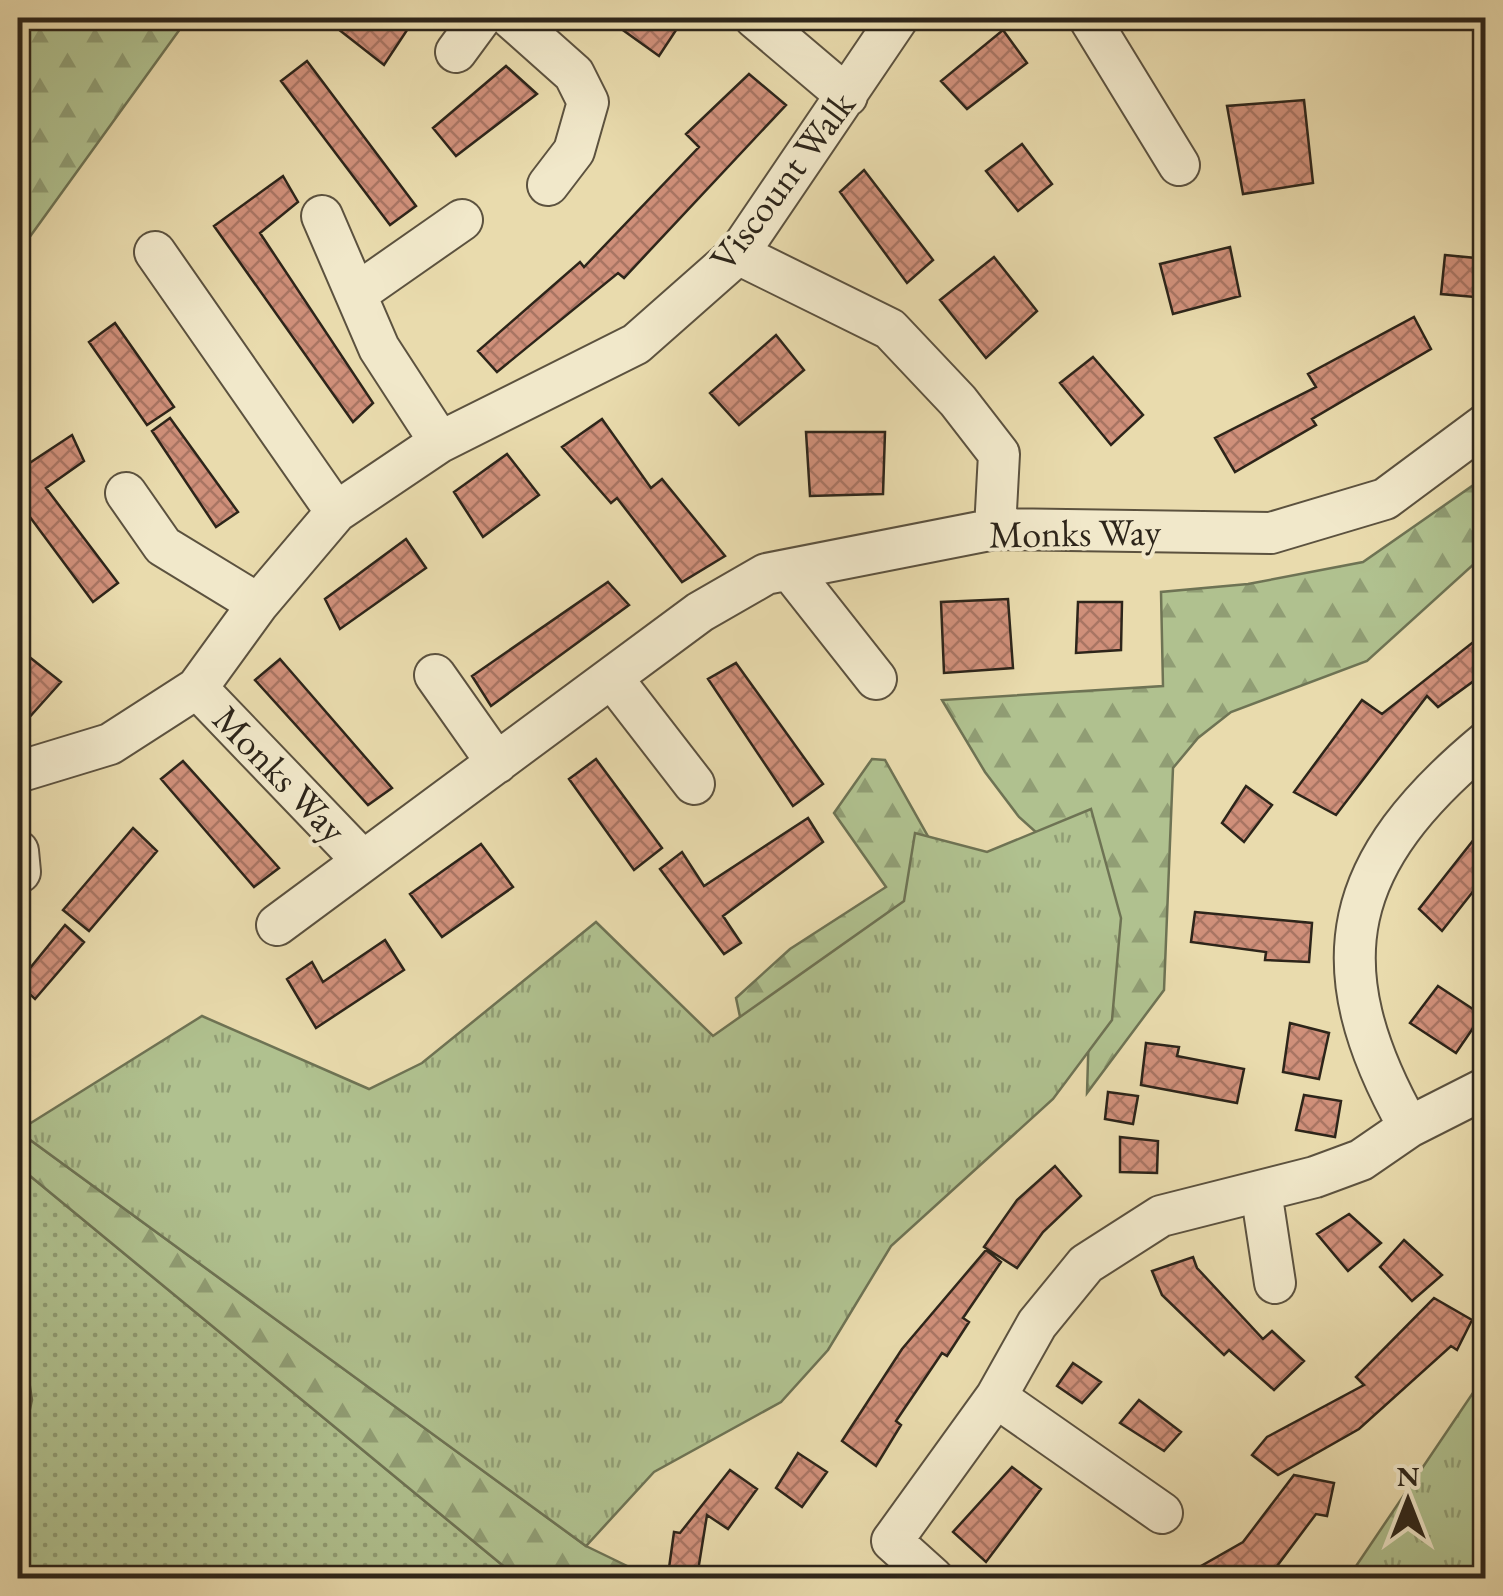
<svg xmlns="http://www.w3.org/2000/svg" width="1503" height="1596" viewBox="0 0 1503 1596" font-family="'EB Garamond',serif">
  <style>
    .grass { fill: url(#grass-dots); stroke: #6e7354; stroke-width: 2.5 }
    .forest { fill: url(#forest-firs); stroke: #6e7354; stroke-width: 2.5 }
    .park { fill: url(#park-tufts); stroke: #6e7354; stroke-width: 2.5 }
    .building { fill: url(#building-cross-hatch); stroke: #2d251a; stroke-width: 2.5 }
    .lines { fill: none; stroke-linecap: round; stroke-linejoin: round }
    .minor-casing { stroke: #5c523f; stroke-width: 44 }
    .minor { stroke: #f1e8ca; stroke-width: 40 }
    .labels { text-anchor: middle; stroke-width: 8; stroke-linejoin: round; paint-order: stroke }
    .street-label { font-size: 38px; fill: #2d251a; stroke: #f1e8ca }
  </style>
  <defs>
    <pattern id="grass-dots" width="8" height="8" patternUnits="userSpaceOnUse" patternTransform="scale(2.5)"><rect width="8" height="8" fill="#b0c18f"/><path d="M2 2h.1M6 6h.1" fill="none" stroke="#909d74" stroke-width="1.8" stroke-linecap="round"/></pattern>
    <pattern id="forest-firs" width="22" height="20" patternUnits="userSpaceOnUse" patternTransform="scale(2.5)"><rect width="22" height="20" fill="#b0c18f"/><path d="M5 1l3.5 6h-7zM16 11l3.5 6h-7z" fill="#909d74"/></pattern>
    <pattern id="park-tufts" width="24" height="20" patternUnits="userSpaceOnUse" patternTransform="scale(2.5)"><rect width="24" height="20" fill="#b0c18f"/><path d="M3 7l-1-3M5 7V3M7 7l1-3M15 17l-1-3M17 17v-4M19 17l1-3" fill="none" stroke="#909d74"/></pattern>
    <pattern id="building-cross-hatch" width="8" height="8" patternUnits="userSpaceOnUse" patternTransform="scale(2.5)"><rect width="8" height="8" fill="#d0907a"/><path d="M0 0l8 8M0 8l8-8" fill="none" stroke="#a97563"/></pattern>
  </defs>
  <rect width="100%" height="100%" fill="#e9dbad"/>
  <filter id="stains"><feTurbulence type="fractalNoise" baseFrequency=".002" numOctaves="4"/><feColorMatrix values="0 0 0 0 .2 0 0 0 0 .09 0 0 0 0 .02 0 0 0 .5 -.17"/></filter>
  <radialGradient id="worn" r=".72"><stop offset=".6" stop-color="#630" stop-opacity="0"/><stop offset="1" stop-color="#630" stop-opacity=".3"/></radialGradient>
  <path class="grass" d="M18,1166L518,1578H18Z"/>
  <path class="forest" d="M18,18H188L21,249L18,240Z
    M1485,477V554L1367,661L1231,712L1198,738L1173,768L1164,990L1087,1093L1090,994L1048,843L1019,817L985,772L942,700L1163,686L1161,592L1248,584L1363,562Z
    M872,759L885,760L952,879L745,1040L736,998L790,949L886,887L834,813Z
    M18,1131L586,1546L652,1578H518L18,1166Z
    M18,1344L24,1347L32,1400L18,1462Z"/>
  <path class="park" d="M1091,809L1121,918L1112,1020L1053,1099L891,1246L828,1350L781,1402L654,1472L586,1546L18,1131L202,1016L369,1089L422,1063L596,922L713,1036L904,901L915,833L987,852Z
    M1485,1375V1578H1348Z"/>
  <path class="building" d="M324,18H415L384,65Z
    M606,18H684L659,56Z
    M1003,30L1027,63L967,109L941,81Z
    M307,61L416,206L390,225L281,81Z
    M506,66L537,94L456,156L433,128Z
    M749,74L786,105L624,278L618,273L497,372L478,351L580,262L584,267L699,147L686,134Z
    M1304,100L1313,183L1243,194L1227,106Z
    M1022,144L1052,184L1018,211L986,171Z
    M864,170L933,260L907,283L840,192Z
    M283,176L298,202L260,233L373,403L353,422L214,226Z
    M1230,247L1240,296L1173,314L1160,264Z
    M1445,255L1486,259V298L1441,294Z
    M994,257L1037,311L986,358L940,300Z
    M1414,317L1431,349L1312,419L1316,425L1235,472L1215,438L1316,387L1308,374Z
    M115,323L174,407L147,425L89,342Z
    M776,335L804,370L739,425L710,393Z
    M1093,357L1143,415L1111,445L1060,383Z
    M170,418L238,512L216,527L152,431Z
    M602,419L651,488L662,479L725,556L682,582L617,498L611,503L562,447Z
    M806,432H885L883,494L810,496Z
    M72,435L84,461L46,488L118,583L93,602L21,505L18,508V450L28,464Z
    M507,454L539,495L483,537L454,492Z
    M406,539L426,568L340,629L325,599Z
    M608,582L629,605L491,706L472,676Z
    M1008,599L1013,668L944,673L941,602Z
    M1078,602H1122L1121,650L1076,653Z
    M1486,632V672L1438,707L1427,696L1336,815L1294,792L1362,700L1382,714Z
    M18,648L61,682L18,730Z
    M280,659L392,788L368,805L255,680Z
    M736,663L823,784L793,806L708,679Z
    M596,759L662,848L634,870L569,779Z
    M183,761L279,868L254,887L161,779Z
    M1246,786L1272,805L1244,842L1222,823Z
    M808,818L823,842L723,916L741,943L724,954L660,869L682,852L704,886Z
    M1486,824V875L1442,931L1419,909Z
    M133,828L157,851L89,931L63,910Z
    M481,844L513,887L442,937L410,894Z
    M1195,912L1312,923L1309,962L1265,960L1266,952L1191,942Z
    M65,925L84,942L35,999L18,983Z
    M385,940L404,970L316,1028L287,979L312,962L323,982Z
    M1438,986L1482,1015L1456,1053L1410,1023Z
    M1290,1023L1329,1033L1319,1079L1283,1072Z
    M1146,1043L1179,1047L1177,1056L1244,1069L1237,1103L1141,1085Z
    M1108,1092L1138,1096L1133,1124L1105,1119Z
    M1304,1095L1341,1101L1335,1137L1296,1130Z
    M1120,1137L1158,1141L1157,1173L1120,1172Z
    M1055,1166L1081,1196L1043,1232L1017,1268L984,1247L1017,1200Z
    M1349,1214L1381,1243L1348,1271L1317,1234Z
    M1404,1240L1442,1275L1412,1301L1380,1267Z
    M986,1250L1001,1262L963,1318L969,1322L947,1356L942,1353L896,1421L901,1425L876,1466L842,1441L902,1349Z
    M1193,1257L1197,1268L1263,1339L1272,1331L1304,1361L1274,1390L1229,1350L1224,1355L1162,1295L1152,1271Z
    M1434,1298L1472,1320L1457,1350L1451,1346L1359,1429L1278,1475L1252,1455L1267,1437L1364,1385L1356,1377Z
    M1073,1363L1101,1382L1082,1403L1057,1386Z
    M1139,1400L1181,1432L1164,1451L1120,1423Z
    M798,1453L827,1472L802,1507L776,1488Z
    M1012,1467L1041,1489L986,1562L953,1532Z
    M730,1470L757,1489L728,1529L707,1515L698,1571L669,1568L674,1532L680,1533Z
    M1294,1475L1334,1483L1327,1516L1316,1514L1268,1578H1180L1243,1542Z"/>
  <g class="lines">
    <g class="minor-casing">
      <path id="minor" d="M511,18L574,74L588,102L574,151L548,185
        M755,18L847,96
        M1089,18L1179,165
        M456,52L481,18
        M322,216L379,348L440,442
        M155,252L336,512
        M738,254L890,329L958,401L999,454L995,529
        M356,294L462,220
        M126,493L163,546L258,604
        M790,570L876,679
        M435,675L497,763
        M612,678L694,784
        M197,688L363,861
        M18,772L110,744L197,688L258,604L336,512L440,442L636,344L738,254L898,18
        M18,851L20,872
        M277,925L700,612L766,574L995,529L1271,533L1385,499L1486,424
        M1409,1127C1316,962 1343,861 1486,742
        M1261,1191L1275,1283
        M996,1397L1162,1513
        M933,1578L892,1541L996,1397L1037,1324L1086,1264L1161,1216L1315,1177L1361,1160L1409,1127L1486,1088"/>
    </g>
    <use href="#minor" class="minor"/>
  </g>
  <g class="labels">
    <g class="street-label">
      <text transform="translate(782 181) rotate(-53)" y="13">Viscount Walk</text>
      <text transform="translate(1075 533) rotate(-1)" y="13">Monks Way</text>
      <text transform="translate(280 774) rotate(46)" y="13">Monks Way</text>
    </g>
  </g>
  <rect width="1503" height="1596" fill="none" stroke="#e9dbad" stroke-width="60"/>
  <rect x="20" y="20" width="1463" height="1556" fill="none" stroke="#2d251a" stroke-width="5"/>
  <rect x="30" y="30" width="1443" height="1536" fill="none" stroke="#2d251a" stroke-width="2.5"/>
  <g transform="translate(1408 1501)" stroke="#f1e8ca" stroke-width="8" paint-order="stroke">
  <path d="M0-8L18 38L0 25L-18 38Z" fill="#2d251a"/>
  <text y="-15" font-size="28" font-weight="bold" text-anchor="middle" fill="#2d251a">N</text>
  </g>
  <rect width="100%" height="100%" filter="url(#stains)"/>
  <rect width="100%" height="100%" fill="url(#worn)"/>
</svg>
